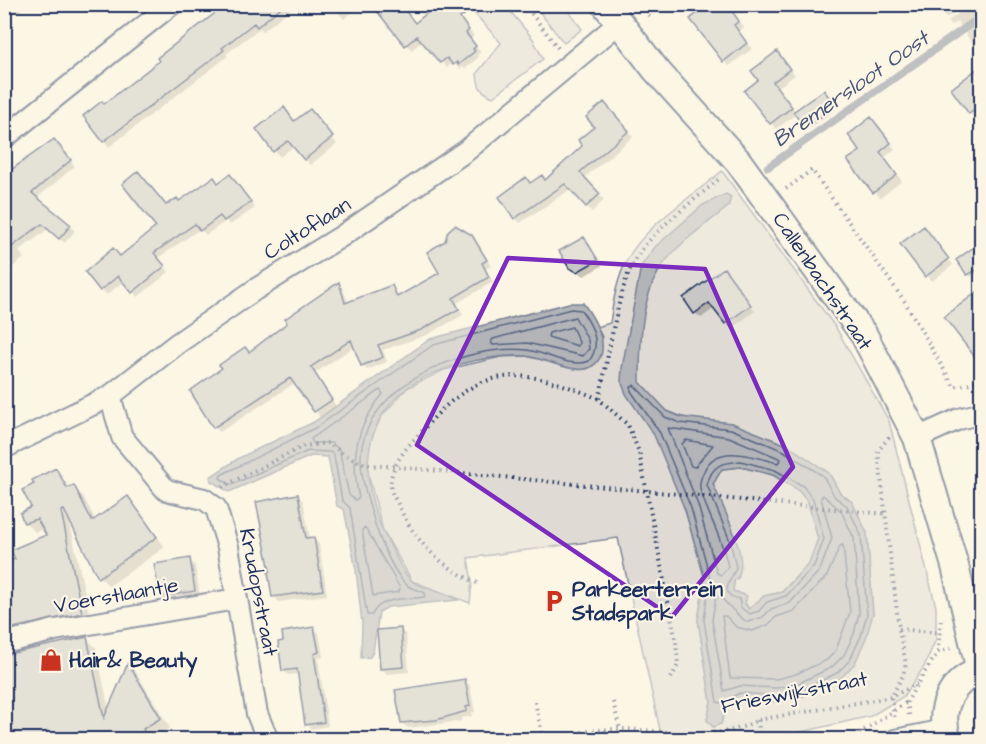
<svg xmlns="http://www.w3.org/2000/svg" width="986" height="744" viewBox="0 0 986 744" font-family="'Architects Daughter',sans-serif">
  <style>
    .green { fill: #dfdbd4; stroke: #7d8599; stroke-width: 1.5; fill-rule: evenodd }
    .water { fill: #b2b4b8; stroke: #767f94; stroke-width: 1.5; fill-rule: evenodd }
    .shadow { fill: #0003 }
    .lines { fill: none; stroke-linecap: round; stroke-linejoin: round }
    .shore { stroke: #576482; stroke-width: 1.5 }
    .stream { stroke: #767f94; stroke-width: 8 }
    .building { fill: #c8c7c6; stroke: #1b2f5e; stroke-width: 1.5 }
    .minor-casing { stroke: #1b2f5e; stroke-width: 24 }
    .tertiary-casing { stroke: #1b2f5e; stroke-width: 30 }
    .path { stroke: #1b2f5e; stroke-width: 4; stroke-dasharray: 1.5 4.5; stroke-linecap: butt }
    .minor { stroke: #fcf5e5; stroke-width: 20 }
    .tertiary { stroke: #fcf5e5; stroke-width: 26 }
    .marked { fill: none; stroke: #7b2cbf; stroke-width: 4.5; stroke-linejoin: round }
    .labels { text-anchor: middle; stroke-width: 4.5; stroke-linejoin: round; paint-order: stroke }
    .street-label { font-size: 21px; fill: #1b2f5e; stroke: #fcf5e5 }
    .poi-label { font-size: 21px; font-weight: bold; fill: #1b2f5e; stroke: #fcf5e5; text-anchor: start }
    .water-label { font-size: 22px; font-style: italic; fill: #485779; stroke: #fcf5e5 }
  </style>
  <rect width="100%" height="100%" fill="#fcf5e5"/>
  <filter id="ink" filterUnits="userSpaceOnUse"><feTurbulence type="fractalNoise" baseFrequency=".0167" numOctaves="2"/><feDisplacementMap in="SourceGraphic" scale="12" xChannelSelector="R" yChannelSelector="G"/><feConvolveMatrix kernelMatrix="1 2 1 2 8 2 1 2 1" color-interpolation-filters="sRGB"/></filter>
  <g filter="url(#ink)">
    <path class="green" d="M467,5H505L533,39L543,59L493,97C480,91 478,87 477,73L501,43Z
      M534,5H564L582,29L564,43Z
      M722,171L836,328L889,421L936,607V639L924,667L904,696L871,716L771,739H662L618,538L468,558L472,582L470,603L412,581L383,531L367,470L368,446L381,417L407,388L444,370L501,357L526,356L547,361L602,337L597,327L610,323C613,302 617,278 627,260C644,226 693,196 722,171ZM667,411L829,473L840,493L852,502L867,533L873,614L778,702L741,699L726,705L721,724L707,720L711,702L698,620L705,579L685,510Z
      M741,467L773,475L798,490L808,502L818,539L809,563L782,592L764,596L749,609L738,592H733L734,581L739,577L713,484L722,469Z"/>
    <path class="water" d="M726,194L731,197L728,207C707,224 678,243 662,266C640,299 640,344 640,382L667,411L681,417L732,423L787,445L829,473L840,493L852,502L867,533L873,614L866,638L855,663L841,678L804,696L778,702L741,699L726,705L721,724L713,727L707,720L711,702L698,620L705,579L685,510L654,435L626,394L621,381L622,368L641,266L655,247L703,205ZM741,467L773,475L798,490L808,502L818,539L809,563L782,592L764,596L749,609L745,604L747,596L733,591L734,581C755,567 721,503 713,484L722,469Z
      M569,303H583C595,319 615,353 591,367C576,376 542,357 525,356C491,354 434,367 407,388C354,429 362,493 390,545C396,556 402,573 412,581C424,590 444,591 458,600L388,607L379,612L373,652L370,657L361,658L362,623L356,570L344,509L337,506L328,457L311,456L229,492L211,481L210,477L239,458L314,422L430,339Z
      M981,703V733C972,724 973,713 981,703Z"/>
    <path class="shadow" d="M4,4H24L18,14Z
      M229,4H297L263,31L260,28L226,54L228,56L109,147L85,117L105,106Z
      M331,4H363L344,19Z
      M446,4L474,36L470,39L481,52L477,55L479,57L465,69L463,67L460,69L453,62L447,68L423,40L412,50L406,45L416,25Z
      M726,4L744,27L738,32L752,49L729,66L724,61Z
      M936,4H978L982,11V58L957,21L952,25L948,21L959,13L958,10L946,18Z
      M777,53L795,75L777,88L796,112L826,94L836,109L809,129L796,114L776,129L746,91L760,80Z
      M982,67V114L976,119L953,89Z
      M609,109L633,137L584,178L604,200L592,212L571,189L520,223L515,218L531,184L542,177L546,181L584,146Z
      M315,116L337,144L310,165L294,146L280,157L258,130Z
      M876,124L895,149L884,158L902,181L880,198L849,160L862,151Z
      M60,146L75,166L37,198L75,231L65,243L48,229L19,251L24,258L4,274V226Z
      M230,176L255,208L230,225L226,221L206,235L200,229L158,258L169,272L138,297L124,281L107,295L87,272L120,257L158,227L166,207L219,184Z
      M929,233L953,265L932,281L902,244Z
      M471,236L491,266L486,269L493,282L457,303L463,315L427,335L383,350L387,362L367,370L362,365L355,346L315,373L336,406L320,417L295,383L220,432L214,427L249,353L338,284L343,289L348,303L391,286L399,297L441,274Z
      M584,239L602,266L584,276L570,267Z
      M978,251L982,256V271L970,277L958,261Z
      M729,276L755,311L731,329L715,308L701,318L695,313Z
      M974,296L982,304V361L977,356Z
      M56,469L70,488L73,487L83,496L96,521L128,498L165,547L109,586L100,577L69,519L91,623L4,647V565L17,560L48,536L44,529L35,532L26,523L22,514L33,508Z
      M297,495L303,501L310,539L313,538L319,544L327,595L279,602L274,596Z
      M190,560L195,566L200,596L167,602L161,596Z
      M314,628L319,633L323,657L318,658L328,726L311,729L306,724L299,674L288,675L283,670Z
      M400,629L406,635L409,672L387,674L382,669Z
      M87,638L96,648L109,710L128,665L137,674L170,728L152,740H4Z
      M465,680L470,686L475,712L471,713L472,716L461,718V721L408,728L402,723Z"/>
    <g class="lines">
      <path class="shore" d="M571,309L581,310C593,326 602,345 589,361C571,369 546,352 527,350C468,344 374,381 362,446C358,470 366,494 373,517C378,536 393,574 408,586C413,589 420,590 425,593L424,597C407,600 379,596 372,615H367L350,508L342,500L334,456L331,452L308,451L231,485L220,478L221,475L317,427L433,345Z
        M575,317L588,340L589,349L583,356L527,343L493,345L491,342L493,339Z
        M572,327L579,342L578,346L548,337L549,333Z
        M634,385L665,417L680,423L731,429L784,451L823,476L835,497L847,506L861,535L867,614L861,636L850,660L837,673L802,690L778,696L740,693L720,703L717,702L704,620L710,577L691,508L660,433L631,391V387Z
        M380,390L383,394C356,426 350,457 359,498L355,500L349,495L339,449L331,443H313L311,439Z
        M668,428L729,437L781,459L778,463C755,457 716,442 704,471C701,477 699,482 700,489C708,516 723,539 728,567L721,575L717,573L698,505Z
        M686,440L713,445L695,467L691,466L682,444Z
        M741,461L775,470L803,486L813,499L824,539L814,566L786,596L767,602L759,611L750,614L741,608L739,599C716,594 733,579 736,567L730,541L707,485C712,464 722,463 741,461Z
        M823,495L841,511L854,538L859,613L854,634L844,655L832,667L799,683L777,688L740,686L724,691L712,620L716,597L720,596C725,602 741,620 748,622L763,617L771,609L790,603L820,570L832,538L821,498Z
        M365,527L400,588L399,592L373,596L362,530Z
        M843,545L850,612L836,650L827,660L796,674L776,679L730,678L722,616H726L736,627L752,631L768,625L776,617L794,611L827,576L840,546Z"/>
      <path class="stream" d="M768,167L982,16"/>
    </g>
    <path class="building" d="M227,4H285L257,27L254,23L222,48L224,50L103,142L83,116L102,101L104,104L159,61L157,58Z
      M371,4H400L415,23L438,4H455L464,15L460,18L469,30L466,33L476,46L473,49L475,51L458,65L457,62L453,65L447,58L440,63L417,36L405,46Z
      M709,4H727L739,21L734,25L747,43L723,62L690,19Z
      M777,51L790,69L773,82L792,107L770,124L744,91L758,80L751,71Z
      M981,66V105L969,114L951,89Z
      M824,90L835,106L805,128L793,112Z
      M604,102L629,131L580,172L600,194L586,207L565,184L514,219L499,197L526,177L530,183L542,175L545,180L582,146L578,140L594,127L586,117Z
      M284,107L294,121L310,109L333,137L304,160L288,141L273,152L256,129Z
      M871,117L891,143L880,152L897,175L873,193L847,160L860,151L848,135Z
      M54,139L71,160L32,193L71,225L59,239L42,224L4,253V175Z
      M138,171L166,205L177,198L179,201L214,177L218,183L230,174L251,202L224,221L220,216L200,231L195,224L154,253L165,266L132,293L118,276L100,291L85,272L113,248L120,256L156,227L122,184Z
      M455,225L472,235L487,260L482,263L489,277L453,298L459,309L421,330L378,345L383,357L361,366L351,340L311,367L332,400L314,412L290,378L213,428L190,391L222,368L219,365L245,347L249,352L287,323L285,319L339,282L345,303L392,285L397,297L439,273L427,252L445,241L448,231Z
      M924,226L949,259L925,277L900,244Z
      M584,237L598,260L577,272L569,268L559,251Z
      M981,242V268L967,275L956,260Z
      M724,268L751,305L725,324L709,303L694,314L683,298Z
      M981,289V365L944,317Z
      M56,468L67,488L74,485L92,521L128,496L157,537L98,578L64,510L61,511L82,613L4,630V563L15,559L11,550L46,535L37,519L24,523L20,513L31,507L22,490L34,484L32,480Z
      M298,494L306,538L314,537L323,590L272,597L268,572L270,571L256,502Z
      M190,558L195,591L160,597L154,564Z
      M314,627L319,652L314,654L324,722L305,725L297,669L282,671L278,642L283,641L282,632Z
      M401,628L404,667L380,669L377,630Z
      M87,637L104,718L128,663L161,718L143,729L149,740H4V655Z
      M465,679L470,706L466,707L467,711L436,720L401,723L395,690Z"/>
    <g class="lines">
      <g class="minor-casing">
        <path id="minor" d="M4,138L172,4
          M110,396L122,437L166,490L204,499L216,508L228,547L257,714L268,740
          M917,438L959,419L982,413
          M4,448L110,396L178,343L256,289L342,236L466,151L619,23
          M4,643L55,630L236,599
          M895,740L944,730"/>
      </g>
      <g class="tertiary-casing">
        <path id="tertiary" d="M605,4L656,70L738,161L864,335L917,438L955,566L980,671
          M948,740C937,709 951,680 982,670"/>
      </g>
      <path class="path" d="M524,4L558,48
        M644,4L650,19
        M786,189L812,170L905,302L954,387L982,380
        M889,437L878,451L899,629L906,664L903,675L891,697L895,720
        M222,487L304,446L328,443C349,458 362,467 388,466L886,514
        M477,583C439,565 415,542 398,504C396,500 391,493 391,488C388,463 415,439 430,422C446,404 468,385 493,379C528,370 567,385 599,399
        M899,629L939,633
        M938,652L941,618
        M671,678L678,665L676,642L639,452L628,425L599,399C608,361 616,299 632,265C648,233 693,202 720,178
        M535,702L543,738
        M613,702L620,729
        M909,715L907,702L917,684L938,652L951,648
        M758,720L760,740
        M604,730L609,740
        M534,740C562,735 593,729 621,729C666,730 718,743 758,720L891,697L917,684
        M849,740L907,702"/>
      <use href="#minor" class="minor"/>
      <use href="#tertiary" class="tertiary"/>
    </g>
  </g>
  <path d="M0 0H986V744H0ZM508,258L705,269L793,467L672,617L417,445Z" fill="#fcf5e5" fill-opacity=".55" fill-rule="evenodd"/>
  <path class="marked" d="M508,258L705,269L793,467L672,617L417,445Z"/>
  <defs>
    <g id="parking-bare" transform="scale(1.8)"><path d="M-3.5-5.5H1a3.5 3.5 0 0 1 0 7H-1V5.5H-3.5ZM-1-3.4V-.6H.8a1.4 1.4 0 0 0 0-2.8Z" fill="#c8321e" stroke="#fcf5e5" stroke-width="2.5" paint-order="stroke"/></g>
    <g id="shop-bare" transform="scale(1.8)"><path d="M-5-2.5h2.3a2.7 3.5 0 0 1 5.4 0H5L5.5 6h-11ZM-1.5-2.5h3a1.5 2.3 0 0 0-3 0Z" fill="#c8321e" stroke="#fcf5e5" stroke-width="2.5" paint-order="stroke"/></g>
  </defs>
  <g fill-rule="evenodd">
    <use href="#parking-bare" x="554" y="601"/>
    <use href="#shop-bare" x="51" y="660"/>
  </g>
  <g class="labels">
    <g class="street-label">
      <text transform="translate(307 228) rotate(-32)" y="7">Coltoflaan</text>
      <text transform="translate(823 281) rotate(56)" y="7">Callenbachstraat</text>
      <text transform="translate(259 592) rotate(79)" y="7">Krudopstraat</text>
      <text transform="translate(116 595) rotate(-10)" y="7">Voerstlaantje</text>
      <text transform="translate(794 692) rotate(-11)" y="7">Frieswijkstraat</text>
    </g>
    <g class="poi-label">
      <text x="572" y="596">Parkeerterrein<tspan x="572" dy="24">Stadspark</tspan></text>
      <text x="69" y="667">Hair&amp; Beauty</text>
    </g>
    <g class="water-label">
      <text transform="translate(850 88) rotate(-35)" y="8">Bremersloot Oost</text>
    </g>
  </g>
  <rect width="986" height="744" fill="none" stroke="#fcf5e5" stroke-width="24"/>
  <rect x="12" y="12" width="962" height="720" fill="none" stroke="#1b2f5e" stroke-width="2" filter="url(#ink)"/>
</svg>
